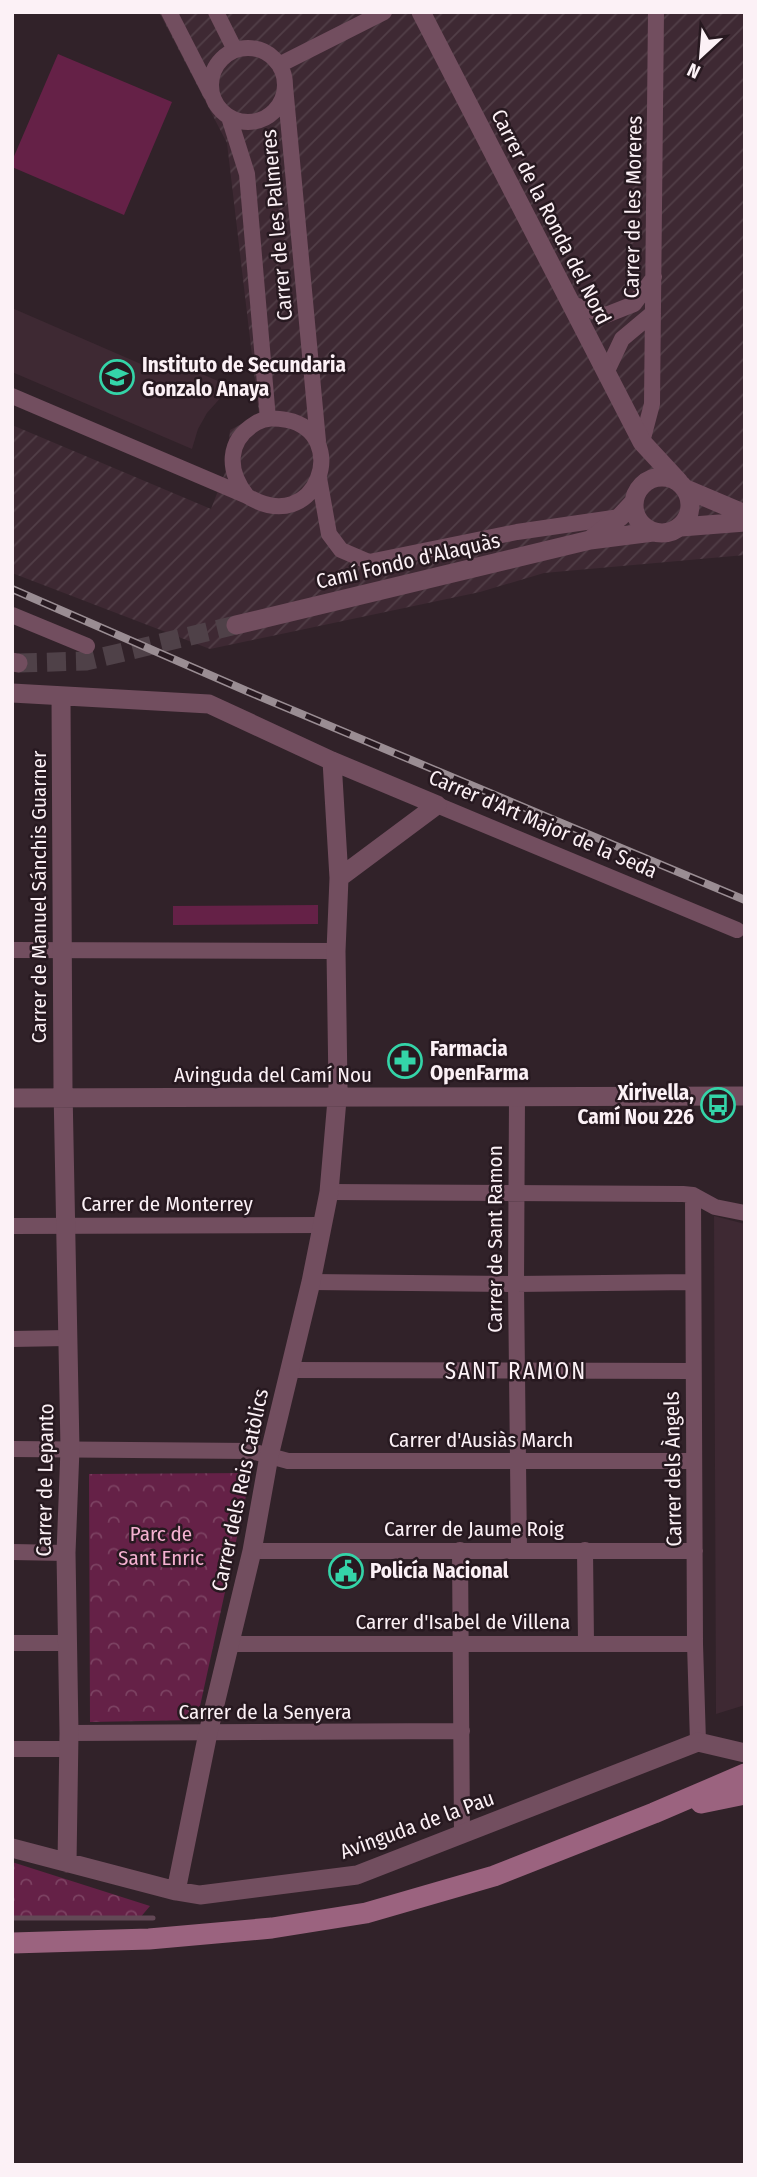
<svg xmlns="http://www.w3.org/2000/svg" width="757" height="2177" viewBox="0 0 757 2177" font-family="'Fira Sans Condensed',sans-serif">
  <style>
    .built { fill: #3e2933 }
    .industrial { fill: url(#industrial-furrows) }
    .park { fill: url(#park-crowns) }
    .garden { fill: #652147 }
    .lines { fill: none; stroke-linecap: round; stroke-linejoin: round }
    .stream { stroke: #634856; stroke-width: 5 }
    .tertiary-tunnel { stroke: #4f4148; stroke-width: 19; stroke-dasharray: 19 10; stroke-linecap: butt }
    .minor { stroke: #724e5f; stroke-width: 16 }
    .tertiary { stroke: #724e5f; stroke-width: 19 }
    .secondary { stroke: #9b637f; stroke-width: 21 }
    .rail-casing { stroke: #9a8d93; stroke-width: 8 }
    .rail { stroke: #271920; stroke-width: 5; stroke-dasharray: 16; stroke-linecap: butt }
    .labels { text-anchor: middle; stroke-width: 5; stroke-linejoin: round; paint-order: stroke }
    .street-label { font-size: 21px; fill: #fcf1f6; stroke: #271920 }
    .poi-label { font-size: 21px; font-weight: bold; fill: #fcf1f6; stroke: #271920; text-anchor: start }
    .park-label { font-size: 21px; fill: #f5b1d1; stroke: #271920 }
    .neighbourhood-label { font-size: 23px; letter-spacing: 2px; fill: #fcf1f6; stroke: #271920 }
  </style>
  <defs>
    <pattern id="industrial-furrows" width="10" height="10" patternUnits="userSpaceOnUse" patternTransform="scale(1.75)"><rect width="10" height="10" fill="#3e2933"/><path d="M-1 1l2-2M0 10L10 0M9 11l2-2" fill="none" stroke="#513e47"/></pattern>
    <pattern id="park-crowns" width="20" height="18" patternUnits="userSpaceOnUse" patternTransform="scale(1.75)"><rect width="20" height="18" fill="#652147"/><path d="M2 6a3 3 0 1 1 6 0M12 15a3 3 0 1 1 6 0" fill="none" stroke="#7c4262"/></pattern>
  </defs>
  <rect width="100%" height="100%" fill="#312229"/>
  <path class="built" d="M12,308L164,374L169,360L237,389L224,394L207,413L198,429L192,449L12,372Z
    M714,1216L745,1224V1705L716,1714Z"/>
  <path class="industrial" d="M159,12H745V555L544,573L480,592L210,649L12,573V425L211,509L226,470L230,430L259,415L227,143Z"/>
  <path class="park" d="M251,1473L197,1720L90,1722L89,1474Z
    M12,1862L150,1906L139,1919L12,1920Z"/>
  <path class="garden" d="M58,54L172,102L124,215L12,167V161Z
    M318,905V924L173,925V906Z"/>
  <g class="lines">
    <path class="stream" d="M12,1918H153"/>
    <path class="tertiary-tunnel" d="M18,663L86,661L236,625"/>
    <path class="minor" d="M169,12L211,94
      M216,12L235,50
      M211 85a37 37 0 1 1 74 0a37 37 0 1 1-74 0Z
      M279,65L384,12
      M285,86L318,441
      M229,117L247,174L268,419
      M571,304L606,315L634,304L654,277
      M606,373L622,339L653,313
      M12,396L247,496C318,539 351,433 287,420C276,418 266,417 256,423C226,441 227,471 247,496
      M642,442L652,404L656,12
      M319,478L329,534L341,550L369,562L517,532L620,517
      M12,615L87,646
      M437,805L737,930
      M12,950L336,951
      M517,1097L516,1284L519,1550
      M329,1192L683,1194L693,1195L715,1207L745,1213
      M693,1195L695,1644L698,1742
      M12,1226L322,1225
      M311,1282L516,1284L693,1282
      M12,1339L67,1338
      M289,1370L693,1371
      M12,1449L251,1451L288,1461H694
      M460,1550L462,1834
      M585,1550L586,1643
      M252,1551H695
      M12,1552L66,1553
      M12,1643H66
      M230,1644H695
      M69,1733L462,1731
      M12,1749H69"/>
    <path class="tertiary" d="M421,12L642,442L679,482
      M634 505a28 28 0 1 1 56 0a28 28 0 1 1-56 0Z
      M686,489L745,514
      M681,527L745,522
      M590,540L620,517L634,502
      M236,625L590,540L653,532
      M12,662L18,663
      M12,693L209,704L332,761L437,805
      M61,696L63,1089L70,1449L66,1553L69,1733L67,1863
      M339,878L437,805
      M12,1098L745,1096
      M12,1848L176,1891L200,1895L357,1875L698,1742L745,1753
      M176,1891L208,1733L252,1551L269,1456L311,1282L329,1192L338,1088L336,951L339,878L332,761"/>
    <path class="secondary" d="M701,1803L745,1794
      M12,1943L149,1939L272,1928L366,1913L494,1876L654,1813L745,1774"/>
    <g class="rail-casing">
      <path id="rail" d="M12,589L249,692L745,900"/>
    </g>
    <use href="#rail" class="rail"/>
  </g>
  <defs>
    <g id="school-ring" transform="scale(1.75)"><circle r="9.5" fill="#271920" stroke="#34d4a8" stroke-width="1.5"/><path d="M0-5L7-2L0 1L-7-2ZM-4 1L0 2.5L4 1V4Q0 6-4 4Z" fill="#34d4a8"/></g>
    <g id="pharmacy-ring" transform="scale(1.75)"><circle r="9.5" fill="#271920" stroke="#34d4a8" stroke-width="1.5"/><path d="M-2-6h4v4h4v4h-4v4h-4v-4h-4v-4h4Z" fill="#34d4a8"/></g>
    <g id="bus-ring" transform="scale(1.75)"><circle r="9.5" fill="#271920" stroke="#34d4a8" stroke-width="1.5"/><path d="M-5-6H5V4H4V6H2V4H-2V6H-4V4H-5ZM-3.5-4V0h7V-4ZM-3.5 1.2v1.5H-2V1.2ZM2 1.2v1.5H3.5V1.2Z" fill="#34d4a8"/></g>
    <g id="civic-ring" transform="scale(1.75)"><circle r="9.5" fill="#271920" stroke="#34d4a8" stroke-width="1.5"/><path d="M-.6-6.5H3V-4.5H.6V-3L4-1V1h2V6H-6V1h2V-1L-.6-3ZM-1.2 2.5V6h2.4V2.5Z" fill="#34d4a8"/></g>
  </defs>
  <g fill-rule="evenodd">
    <use href="#school-ring" x="117" y="377"/>
    <use href="#pharmacy-ring" x="405" y="1061"/>
    <use href="#bus-ring" x="718" y="1105"/>
    <use href="#civic-ring" x="346" y="1571"/>
  </g>
  <g class="labels">
    <g class="street-label">
      <text transform="translate(633 207) rotate(-89)" y="7">Carrer de les Moreres</text>
      <text transform="translate(551 217) rotate(63)" y="7">Carrer de la Ronda del Nord</text>
      <text transform="translate(277 225) rotate(-95)" y="7">Carrer de les Palmeres</text>
      <text transform="translate(408 561) rotate(-13)" y="7">Camí Fondo d'Alaquàs</text>
      <text transform="translate(543 824) rotate(23)" y="7">Carrer d'Art Major de la Seda</text>
      <text transform="translate(39 897) rotate(-90)" y="7">Carrer de Manuel Sánchis Guarner</text>
      <text x="273" y="1082">Avinguda del Camí Nou</text>
      <text x="167" y="1211">Carrer de Monterrey</text>
      <text transform="translate(495 1239) rotate(-90)" y="7">Carrer de Sant Ramon</text>
      <text x="481" y="1447">Carrer d'Ausiàs March</text>
      <text transform="translate(673 1469) rotate(-91)" y="7">Carrer dels Àngels</text>
      <text transform="translate(45 1480) rotate(-89)" y="7">Carrer de Lepanto</text>
      <text transform="translate(240 1490) rotate(-78)" y="7">Carrer dels Reis Catòlics</text>
      <text x="474" y="1536">Carrer de Jaume Roig</text>
      <text x="463" y="1629">Carrer d'Isabel de Villena</text>
      <text x="265" y="1719">Carrer de la Senyera</text>
      <text transform="translate(417 1825) rotate(-20)" y="7">Avinguda de la Pau</text>
    </g>
    <g class="poi-label">
      <text x="142" y="372">Instituto de Secundaria<tspan x="142" dy="24">Gonzalo Anaya</tspan></text>
      <text x="430" y="1056">Farmacia<tspan x="430" dy="24">OpenFarma</tspan></text>
      <text x="694" y="1100" text-anchor="end">Xirivella,<tspan x="694" dy="24">Camí Nou 226</tspan></text>
      <text x="370" y="1578">Policía Nacional</text>
    </g>
    <g class="park-label">
      <text x="161" y="1541">Parc de<tspan x="161" dy="24">Sant Enric</tspan></text>
    </g>
    <g class="neighbourhood-label">
      <text x="516" y="1379">SANT RAMON</text>
    </g>
  </g>
  <rect width="757" height="2177" fill="none" stroke="#fcf1f6" stroke-width="28"/>
  <g transform="translate(701 56) rotate(206)" stroke="#271920" stroke-width="5" paint-order="stroke">
  <path d="M0-5L12 26L0 18L-12 26Z" fill="#fcf1f6"/>
  <text y="-10" font-size="19" font-weight="bold" text-anchor="middle" fill="#fcf1f6">N</text>
  </g>
</svg>
